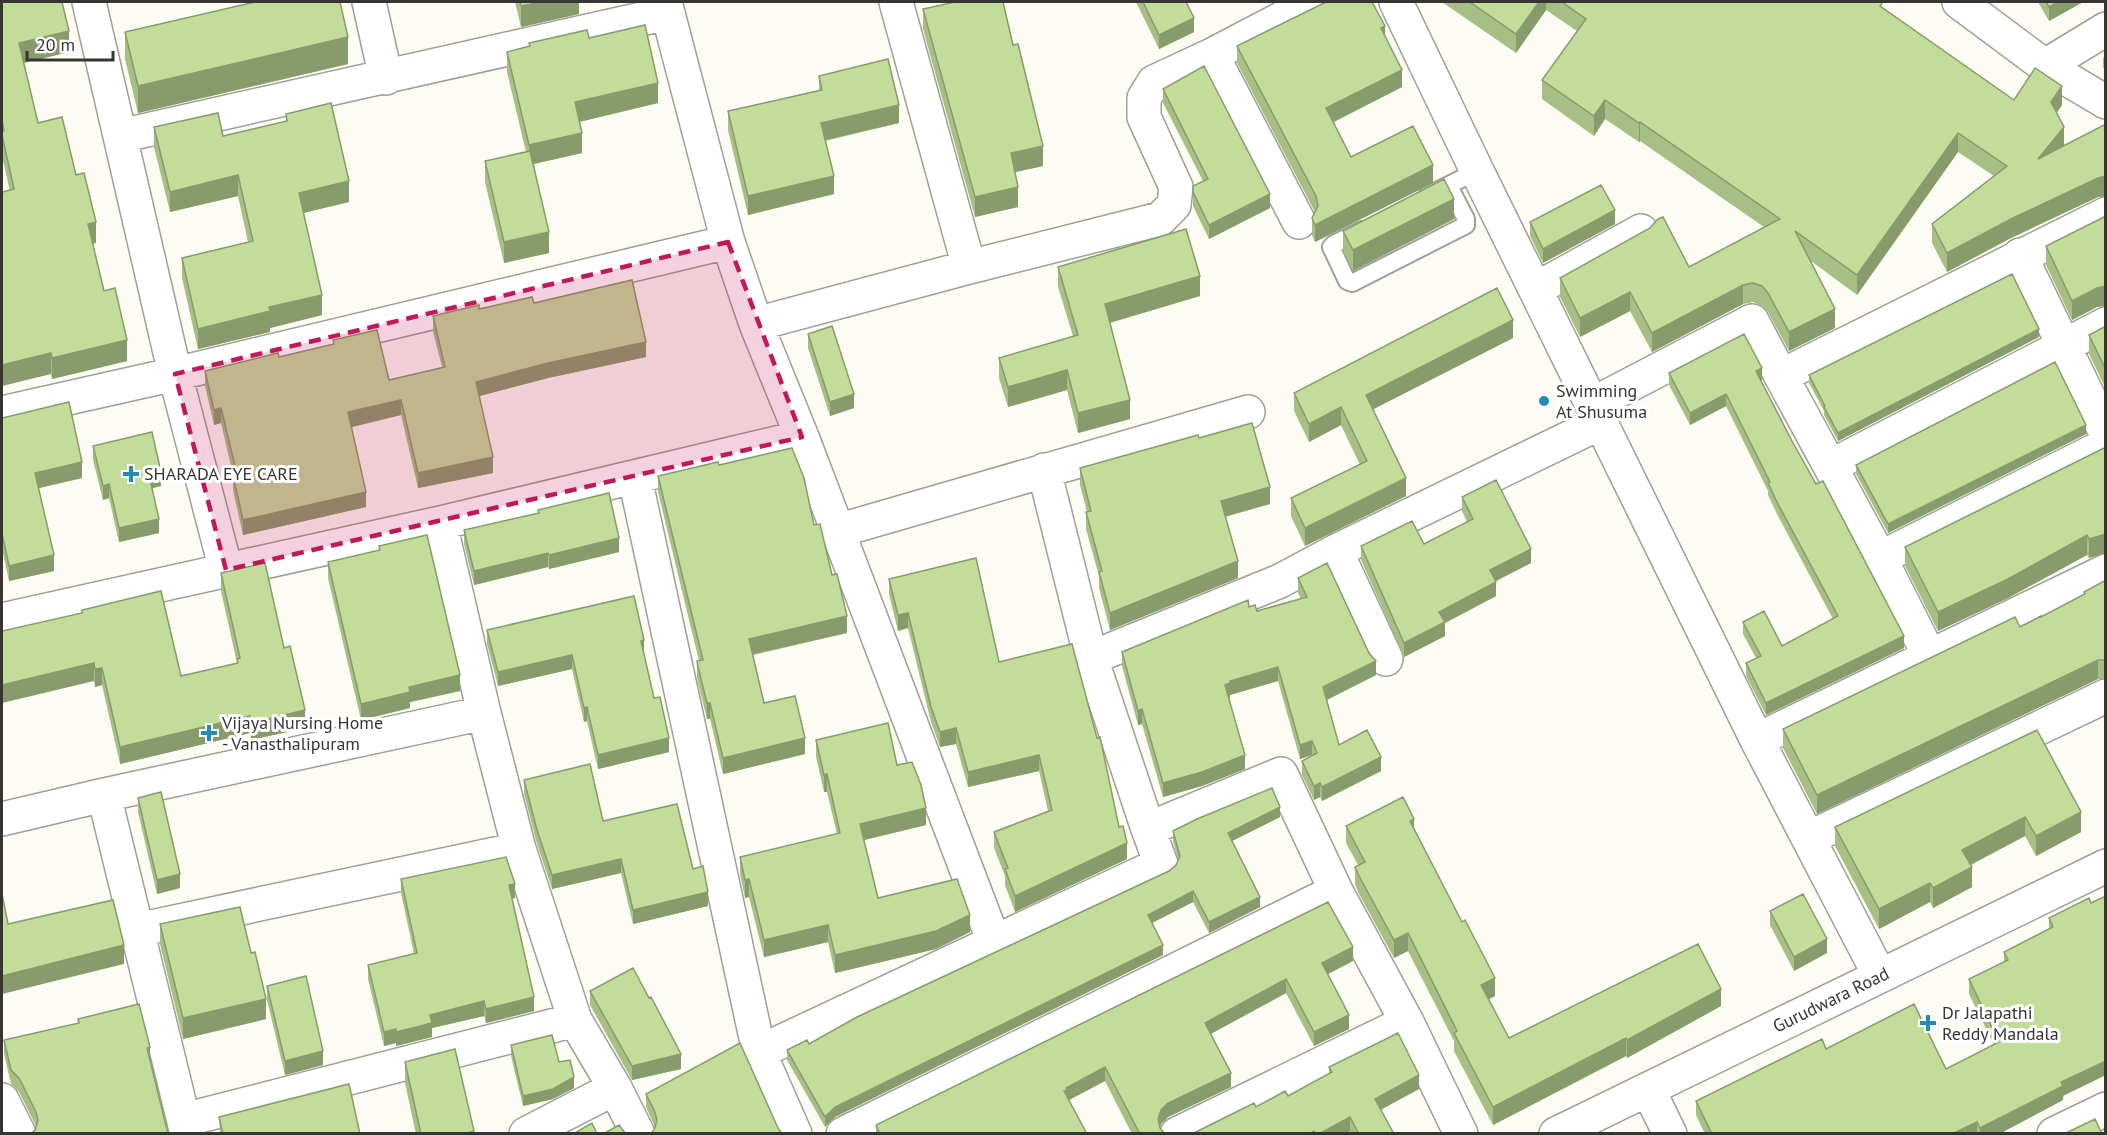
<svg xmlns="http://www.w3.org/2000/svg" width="2107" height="1135" viewBox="0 0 2107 1135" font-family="'PT Sans',sans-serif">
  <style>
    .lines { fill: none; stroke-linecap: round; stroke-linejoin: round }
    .lane-casing { stroke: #9f9e97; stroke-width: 20 }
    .street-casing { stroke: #9f9e97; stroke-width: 36 }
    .secondary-casing { stroke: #9f9e97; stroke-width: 36 }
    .lane { stroke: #fff; stroke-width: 16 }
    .street { stroke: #fff; stroke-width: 33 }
    .secondary { stroke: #fff; stroke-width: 33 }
    .wall { fill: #a7be84 }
    .shaded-wall { fill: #889b6c }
    .building { fill: #c2dd9a; stroke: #889b6c; stroke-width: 1.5 }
    .marked { fill: #c2185b; fill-opacity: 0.2; stroke: #c2185b; stroke-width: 4.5; stroke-dasharray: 12 8; stroke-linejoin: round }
    .poi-dot { fill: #248bb3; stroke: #fff; stroke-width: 2 }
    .labels { text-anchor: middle; stroke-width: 6; stroke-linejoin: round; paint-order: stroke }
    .poi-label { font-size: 18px; fill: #363533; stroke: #fff; text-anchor: start }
    .street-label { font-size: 18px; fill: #363533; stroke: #fff }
  </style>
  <rect width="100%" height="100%" fill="#fdfcf4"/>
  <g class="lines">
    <g class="lane-casing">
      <path id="lane" d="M1427,196L1477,171
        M1362,230L1334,244L1331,247L1347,281L1352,283L1466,225V219L1449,186"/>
    </g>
    <g class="street-casing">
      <path id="street" d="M89,2L175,374L226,570
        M369,2L386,78
        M665,2L728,242L756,324L802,437L994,942
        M896,2L969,267
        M1396,2L1477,171L1757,740L1880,976
        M1212,55L1299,222
        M2045,66L2106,29
        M120,136L668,13
        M2020,255L2106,433
        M1536,289L1641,231
        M756,324L969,267L1160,219L1174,205L1176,187L1144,117V98L1154,82L1212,55L1313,2
        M1593,404L1752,321L1781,376
        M2,413L175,374L728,242
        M1831,466L2106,324
        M635,478L759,1052L1161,864L1148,829L1091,658L1044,470
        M440,523L484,713
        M837,531L1248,412
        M1336,551L1386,659
        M1880,558L2106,445
        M2,620L440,523L802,437
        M1930,657L1880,558L1781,376L2106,214
        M1091,658L1280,581L1336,551L1602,422
        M1757,740L2106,571
        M104,795L187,1134
        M2,819L104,795L484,713L519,849L575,1020L615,1088L638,1134
        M1148,829L1281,774L1336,891L1407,1022L1461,1134
        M1809,838L2106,696
        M137,930L519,849
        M759,1052L795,1134
        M1648,1089L1670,1134
        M2,1100L19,1134
        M184,1120L575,1020
        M526,1134L615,1088
        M843,1134L1336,891
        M1177,1134L1407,1022
        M1556,1134L2106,866
        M2054,1134L2106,1109"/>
    </g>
    <g class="secondary-casing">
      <path id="secondary" d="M1959,2L2045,66L2106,102"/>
    </g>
    <use href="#lane" class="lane"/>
    <use href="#street" class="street"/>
    <use href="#secondary" class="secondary"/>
  </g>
  <path class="wall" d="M2,2L69,52L24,63L38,123L76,175L96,243H93L104,291L127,361L52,379L2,156Z
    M515,2H579V14L521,27Z
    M1136,2H1186L1194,32L1159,49Z
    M1442,2H1880L1882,7L2014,100L2062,105L2056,113L2064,146L2106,124V196L2098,197L2011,238L1947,272L1932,243V224L1994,176L1958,152L1857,295L1811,261L1835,328L1789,351L1768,312L1762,306L1753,302L1743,304L1652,352L1630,311L1580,337L1560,297V278L1689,267L1764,227L1640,141L1639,142L1605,119L1594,136L1542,99V80L1577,31L1546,10L1516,53Z
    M2038,2H2083L2049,21Z
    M923,9L1013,45L1043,166L1015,172L1018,207L975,217L923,29Z
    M125,32L348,64L138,113L125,59Z
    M1385,37L1402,87L1333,122L1351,157L1433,183L1315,242L1312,235V218L1315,212L1237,63V46Z
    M589,38L658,103L579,122L582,153L534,164L549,253L504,263L485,182V161L526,152L507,72V52L529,46V43Z
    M2106,56V70L2103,68V58Z
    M819,76L899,123L825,141L834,194L748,215L728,130V111L819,90Z
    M1163,89L1270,208L1209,239L1193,206V192L1203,181L1163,103Z
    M286,114L349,202L303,213L322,315L270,328V332L198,349L182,278V258L248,242L238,196L170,212L154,147V127L223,136L286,121Z
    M2106,216V306L2097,307L2072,320L2046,265V246Z
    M1454,219L1353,271L1343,251V231Z
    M1530,222L1615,224L1543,263L1530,236Z
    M1058,267L1200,296L1110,323L1130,419L1078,433L1067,390L1008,407L999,378V358L1073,336L1058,287Z
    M534,303L646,357L548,378L479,396L493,473L418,488L401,415L351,427L366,507L243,535L233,490V475L221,423L214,425L205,386V371L279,357L333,344V340L389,380L442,367L433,332V316L479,309Z
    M2106,326V389L2089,354V335Z
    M808,334L854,408L830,416L808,348Z
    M2039,337L1838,441L1824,415V411L1809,383V375Z
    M1513,338L1373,409L1406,496L1305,546L1291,516V498L1360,465L1341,425L1309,442L1294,411V393Z
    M1669,373L1762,380L1761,381L1792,441L1904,648L1766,715L1746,676V663L1756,658L1743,634V622L1782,646L1833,619L1778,516L1768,495V491L1726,406L1690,425L1669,385Z
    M2,418L82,478L39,488L54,571L9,581L2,549Z
    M2086,434L1888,533L1856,474V465Z
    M1199,438L1270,504L1225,516L1238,578L1110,630L1099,588V576L1086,529V512H1087L1080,485V468Z
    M93,446L161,486L152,488L159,533L119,542L109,498L103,500L93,460Z
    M2106,447V553L2089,558L2087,555L2008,598L1938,631L1905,566V547Z
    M719,465L814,525L832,575L847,633L753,655L764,703L805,754L723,774L710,719H707L698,683L697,677V661H699L658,492V476Z
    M1462,497L1531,563L1496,581V596L1445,623V636L1404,657L1361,560V546L1424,544L1467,522L1462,511Z
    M538,510L619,552L549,569L548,567L474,585L464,544V530L538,513Z
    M379,546L460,691L410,702V708L361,720L328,578V562L379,550Z
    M221,573L284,648L305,728L251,740L250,733L120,764L102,685L95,687L82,610L181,676L237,663L221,591Z
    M1298,578L1376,675L1326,700L1339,745L1381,771L1322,801L1320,797L1314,800L1302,775V761L1312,755L1300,759L1278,681L1230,695V697L1229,698L1245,769L1202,786L1163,797L1142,724L1138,725L1122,666V652L1249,607L1257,611L1301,599L1298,593Z
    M889,579L999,662L1119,827L1127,859L1015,912L1005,885V876L994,848V832L1048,811L1039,771L968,787L956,744L940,747L931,722L908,628L898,631L889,594Z
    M2106,580V679H2098L1817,814L1783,748V729L2041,617L2084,594V592Z
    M487,630L644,654L654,698L669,752L598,769L587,721L584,722L572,669L498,686L487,644Z
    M2037,730L2081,832L2036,856L2025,836L1971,865L1972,887L1933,908L1930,902L1879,929L1835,846V827Z
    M816,740L897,765L926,825L864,840L878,898L970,932L936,949L835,973L828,942L764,957L749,897L745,898L740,874V857L837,834L827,792H824L816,757Z
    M524,780L693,869L708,906L633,924L621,873L552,889L537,844L524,794Z
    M138,798L180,888L157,894L138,812Z
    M1280,817L1232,841L1260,907L1209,933L1193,902L1152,923L1163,955L835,1117L825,1127L787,1060V1050L809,1044L1169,871L1176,865L1178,860L1173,841V831Z
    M1346,826L1414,828L1495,996L1488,999L1509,1038L1721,1006L1627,1058L1626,1056L1493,1125L1454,1051V1041L1408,951L1394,958L1359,894L1355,884V867L1358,865L1346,843Z
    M401,879L515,898L512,899L534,1011L486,1023L484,1016L432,1028V1037L396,1046V1043L384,1046L368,979V965L414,954L401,893Z
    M2089,898L2063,1100L1999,1134H1705L1696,1115V1101L1826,1049L1946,1069L1994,1045L1969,994V979L2004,962V952L2049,930V918Z
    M1328,902L1353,961L1328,974L1349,1029L1314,1046L1286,993L1211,1034L1231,1087L1168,1117L1161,1124L1160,1128L1165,1134H1132L1105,1081L1069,1100L1087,1134H876V1125Z
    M1770,911L1827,953L1794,971L1770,925Z
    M160,924L251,953L266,1019L183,1039L160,944Z
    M267,986L323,1065L285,1075L267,1000Z
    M590,991L681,1069L632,1080L590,1005Z
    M139,1004L35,1130L36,1126L19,1092L11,1084L4,1054V1040L78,1023V1019Z
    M511,1045L559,1062L574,1088L553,1099L523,1106L511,1056Z
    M405,1062L474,1134H416L405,1083Z
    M1329,1067L1419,1089L1381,1109L1394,1134H1351L1350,1131L1345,1134H1192L1256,1107L1288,1096L1329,1074Z
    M646,1094L778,1128L654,1130L655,1127L646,1107Z
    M219,1117L360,1134H220Z"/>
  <path class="shaded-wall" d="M542,2H579V14L521,27V6Z
    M1539,2H1546V10L1516,53V34Z
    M2058,2H2083L2049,21V7Z
    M1194,18V32L1159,49V35Z
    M1385,26V43L1381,28Z
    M69,31V52L19,64V43Z
    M348,37V64L138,113V86Z
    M1402,70V87L1326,126V108Z
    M658,83V103L575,123V102Z
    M2062,86V105L2051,121V102Z
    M1605,100V119L1594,136V116Z
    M899,105V123L821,141V123Z
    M1640,122V141L1639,142V123Z
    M2064,127V147L2038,159Z
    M582,133V153L529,165V145Z
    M1958,133V152L1857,295V275Z
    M1043,146V166L1011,173V153Z
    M1433,165V183L1315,242V225Z
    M238,175V196L170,212V192Z
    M834,176V194L748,215V196Z
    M2106,176V196L2098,197L2011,238L1947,272V253L2011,219L2098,178Z
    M349,181V202L299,214V193Z
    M1018,187V207L975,217V197Z
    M1270,194V208L1209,239V225Z
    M1454,199V219L1353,271V250Z
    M1615,210V224L1543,263V249Z
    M96,222V243L88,245V224Z
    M549,232V253L504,263V242Z
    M1200,276V296L1105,324V304Z
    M1743,285V304L1652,352V333Z
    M2106,286V306L2097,307L2072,320V301L2097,288Z
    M1630,292V311L1580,337V318Z
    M322,295V315L270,328V332L198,349V329L269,307Z
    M1835,309V328L1789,351V332Z
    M1513,320V338L1366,413V395Z
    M2039,329V337L1838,441V433Z
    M127,340V361L52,379V358Z
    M646,342V357L548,378L476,397V382L548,363Z
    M51,353V374L2,386V365Z
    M1762,368V380L1756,383V371Z
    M1067,370V390L1008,407V387Z
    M854,394V408L830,416V402Z
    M1726,394V406L1690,425V413Z
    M401,400V415L348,428V412Z
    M1130,400V419L1078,433V413Z
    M1341,407V425L1309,442V424Z
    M221,408V423L214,425V410Z
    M2086,425V434L1888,533V524Z
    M493,457V473L418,488V473Z
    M82,462V478L35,489V473Z
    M161,472V486L149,489V475Z
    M1406,478V496L1305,546V528Z
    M109,484V498L103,500V486Z
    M1270,487V504L1221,518V501Z
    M366,492V507L243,535V520Z
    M159,519V533L119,542V528Z
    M2106,534V553L2089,558V539Z
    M2087,535V555L2008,598L1938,631V612Z
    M619,538V552L549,569V555Z
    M1531,549V563L1490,584V570Z
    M548,553V567L474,585V571Z
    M54,555V571L9,581V566Z
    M1238,561V578L1110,630V613Z
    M1496,582V596L1445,623V636L1404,657V643L1439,612Z
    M908,613V628L898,631V615Z
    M847,616V633L749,655V639Z
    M1904,636V648L1766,715V703Z
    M644,640V654L641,641Z
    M572,655V669L498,686V672Z
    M2098,660V679L1817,814V795Z
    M1376,661V675L1323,702V687Z
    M94,663V681L2,703V685Z
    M1278,667V681L1230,695V697L1225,699V685L1230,681Z
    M102,668V685L95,687V669Z
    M460,675V691L410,702V708L361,720V704L409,687Z
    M707,703H710V719H707Z
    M587,707V721L584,722V708Z
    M1142,709V724L1138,725V711Z
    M305,710V728L251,740V723Z
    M250,716V733L120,764V747Z
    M956,728V744L940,747V732Z
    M669,738V752L598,769V755Z
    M805,738V754L723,774V758Z
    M1312,741V755L1300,759V745Z
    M1039,755V771L968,787V772Z
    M1245,755V769L1202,786L1163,797V783Z
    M1381,757V771L1322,801V787Z
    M827,774V792H824V775Z
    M1320,783V797L1314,800V786Z
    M1280,807V817L1228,843V833Z
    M926,808V825L860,841V824Z
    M2081,812V832L2036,856V836Z
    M2025,817V836L1962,869V850Z
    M1414,819V836L1410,821Z
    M1127,843V859L1015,912V896Z
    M621,859V873L552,889V875Z
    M1972,867V887L1933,908V888Z
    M180,874V888L157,894V880Z
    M749,879V897L745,898V880Z
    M1930,883V902L1879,929V909Z
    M515,884V898L509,899V885Z
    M1193,891V902L1148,925V915Z
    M708,892V906L633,924V910Z
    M1260,897V907L1209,933V922Z
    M970,915V932L936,949L835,973V955Z
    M828,925V942L764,957V940Z
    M1408,933V951L1394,958V940Z
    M1827,939V953L1794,971V957Z
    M124,945V964L2,994V976Z
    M1163,945V955L835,1117L825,1127V1117L835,1107Z
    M1353,947V961L1322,977V963Z
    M1495,978V996L1481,1003V985Z
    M1286,979V993L1205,1037V1023Z
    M1721,989V1006L1627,1058V1040Z
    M534,997V1011L486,1023V1009Z
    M266,999V1019L183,1039V1018Z
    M484,1001V1016L432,1028V1037L396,1046V1032L430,1015Z
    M1349,1015V1029L1314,1046V1032Z
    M396,1029V1043L384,1046V1032Z
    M1626,1038V1056L1493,1125V1107Z
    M150,1047V1061L147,1048Z
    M323,1051V1065L285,1075V1061Z
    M681,1054V1069L632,1080V1066Z
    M2106,1061V1075L2063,1096V1100L1999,1134H1980V1128L2061,1082Z
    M1105,1067V1081L1067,1101L1064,1091L1066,1088Z
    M1231,1073V1087L1168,1117L1161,1124L1158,1133V1119L1161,1110L1168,1103Z
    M1419,1075V1089L1375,1113V1099Z
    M574,1077V1088L553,1099L523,1106V1096Z
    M1350,1117V1131L1345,1134H1319Z
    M1977,1122V1134H1952Z"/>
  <path class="building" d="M2,2H62L69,31L19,43L38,123L62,117L76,175L84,173L96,222L88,224L104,291L115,288L127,340L52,358L51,353L2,365V192L14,189L2,135V131H4L2,119Z
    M255,2H340L348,37L138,86L125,32Z
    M520,2H542L521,6Z
    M955,2H1003L1013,45L1018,44L1043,146L1011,153L1018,187L975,197L923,9Z
    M1143,2H1186L1194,18L1159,35Z
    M1326,2H1372L1385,26L1381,28L1402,70L1326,108L1351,157L1413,126L1433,165L1315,225L1312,218L1318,206L1316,196L1237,46Z
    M1470,2H1539L1516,34Z
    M1562,2H1880L1882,3L1880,6L2014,100L2035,68L2062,86L2051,102L2064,127L2038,159L2106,124V176L2098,178L2011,219L1947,253L1932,224L2007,166L1958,133L1857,275L1795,231L1835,309L1789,332L1768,293L1762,286L1753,283L1743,285L1652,333L1630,292L1580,318L1560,278L1650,228L1658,219L1663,217L1689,267L1780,219L1640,122L1639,123L1605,100L1594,116L1542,80L1586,19Z
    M2046,2H2058L2049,7Z
    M645,25L658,83L575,102L582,133L529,145L507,52L530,46L529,43L587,30L589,38Z
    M888,59L899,105L821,123L834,176L748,196L728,111L822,90L819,76Z
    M1204,66L1270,194L1209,225L1193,192V186L1208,179L1163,89Z
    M331,103L349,181L299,193L322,295L269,307L270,311L198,329L182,258L253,241L238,175L170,192L154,127L218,113L223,136L287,121L286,114Z
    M530,151L549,232L504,242L485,161Z
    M1444,179L1454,199L1353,250L1343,231Z
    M1601,185L1615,210L1543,249L1530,222Z
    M2106,216V286L2097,288L2072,301L2046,246Z
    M1186,229L1200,276L1105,304L1130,400L1078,413L1067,370L1008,387L999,358L1078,335L1058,267Z
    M2012,274L2039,329L1838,433L1824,407L1825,406L1809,375Z
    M632,280L646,342L548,363L476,382L493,457L418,473L401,400L348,412L366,492L243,520L233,475L237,474L221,408L214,410L205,371L278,353L279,357L334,344L333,340L377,330L389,380L445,367L433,316L479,305V309L532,297L534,303Z
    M1497,288L1513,320L1366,395L1406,478L1305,528L1291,498L1367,461L1341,407L1309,424L1294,393Z
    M832,326L854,394L830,402L808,334Z
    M2106,326V370L2089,335Z
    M1744,334L1762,368L1756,371L1792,441L1816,484L1823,481L1904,636L1766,703L1746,663L1761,656L1743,622L1764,611L1782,646L1838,616L1778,504L1768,483L1770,482L1726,394L1690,413L1669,373Z
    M2055,362L2086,425L1888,524L1856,465Z
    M69,402L82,462L35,473L54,555L9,566L2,533V418Z
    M1252,423L1270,487L1221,501L1238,561L1110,613L1099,572L1102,571L1086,512L1091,511L1080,468L1198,435L1199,438Z
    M152,432L161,472L149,475L159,519L119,528L109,484L103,486L93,446Z
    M2106,447V534L2089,539L2087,535L2008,579L1938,612L1905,547Z
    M792,448L804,478L814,525L820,524L832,575L837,574L847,616L749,639L764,703L795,696L805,738L723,758L710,703H707L698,667L697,661L703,660L658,476L718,462L719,465Z
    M1496,480L1531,549L1490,570L1496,582L1439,612L1445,622L1404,643L1361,546L1412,521L1424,544L1473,519L1462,497Z
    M609,493L619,538L549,555L548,553L474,571L464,530L539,513L538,510Z
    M427,535L460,675L409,687L410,692L361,704L328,562L380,550L379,546Z
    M976,558L999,662L1072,644L1097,738L1100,737L1119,827L1123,826L1127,843L1015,896L1005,869L1008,868L994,832L1052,810L1039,755L968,772L956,728L940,732L931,707L908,613L898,615L889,579Z
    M265,563L284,648L290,646L305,710L251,723L250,716L120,747L102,668L95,669L94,663L2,685V631L82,613V610L161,591L181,676L238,663L237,659L240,658L221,573Z
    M1327,563L1369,653L1376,661L1323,687L1339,745L1367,730L1381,757L1322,787L1320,783L1314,786L1302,761L1317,753L1312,741L1300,745L1278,667L1230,681V683L1225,685L1245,755L1202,772L1163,783L1142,709L1138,711L1122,652L1248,600L1249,607L1255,605L1257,611L1307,597L1298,578Z
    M2106,580V660H2098L1817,795L1783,729L2015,617L2020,627L2041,616V617L2085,594L2084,592Z
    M634,596L644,640L641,641L654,698L660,697L669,738L598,755L587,707L584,708L572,655L498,672L487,630Z
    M888,723L897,765L912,762L921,785L926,808L860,824L878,898L957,879L970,915L936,931L835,955L828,925L764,940L749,879L745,880L740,857L840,833L827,774L824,775L816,740Z
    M2037,730L2081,812L2036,836L2025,817L1962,850L1972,867L1933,888L1930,883L1879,909L1835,827Z
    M590,764L603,821L677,804L693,869L703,866L708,892L633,910L621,859L552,875L537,830L524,780Z
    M1272,788L1280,807L1228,833L1260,897L1209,922L1193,891L1148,915L1163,945L835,1107L825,1117L787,1050L807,1040L809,1044L857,1017L1169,871L1176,865L1180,856L1173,831L1197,819Z
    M161,792L180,874L157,880L138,798Z
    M1403,797L1414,819L1410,821L1462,922L1465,920L1495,978L1481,985L1509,1038L1698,944L1721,989L1627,1040L1626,1038L1493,1107L1454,1033L1457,1031L1408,933L1394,940L1359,876L1355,867L1365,862L1346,826Z
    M506,857L515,884L509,885L534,997L486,1009L484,1001L430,1015L432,1023L396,1032V1029L384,1032L368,965L417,953L401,879Z
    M2,894L8,924L113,900L124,945L2,976Z
    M1803,894L1827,939L1794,957L1770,911Z
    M2106,896V1061L2061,1082L2063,1086L1980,1128L1977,1122L1952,1134H1712L1696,1101L1822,1039L1826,1049L1914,1004L1946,1069L1999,1042L1969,979L2008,960L2004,952L2053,927L2049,918L2089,898L2091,903Z
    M1328,902L1353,947L1322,963L1349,1015L1314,1032L1286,979L1205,1023L1231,1073L1168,1103L1161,1110L1158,1119L1160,1128L1165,1134H1140L1105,1067L1066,1088L1067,1090L1064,1091L1087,1134H880L876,1125Z
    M240,907L251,953L255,952L266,999L183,1018L160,924Z
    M633,968L649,998L651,997L681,1054L632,1066L590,991Z
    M306,976L323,1051L285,1061L267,986Z
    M139,1004L150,1047L147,1048L168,1134H31L35,1130L38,1120L36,1112L19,1078L11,1070L4,1040L79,1023L78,1019Z
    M1398,1033L1419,1075L1375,1099L1394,1134H1359L1350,1117L1319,1134H1315L1314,1131L1309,1134H1192L1254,1103L1256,1107L1285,1091L1288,1096L1332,1072L1329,1067Z
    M552,1035L559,1062L570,1060L574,1077L553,1089L523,1096L511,1045Z
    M740,1043L778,1128L782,1134H650L654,1130L657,1121L655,1112L646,1094Z
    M455,1049L474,1131L465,1134H421L405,1062Z
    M349,1084L360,1134H223L219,1117Z
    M2095,1119L2102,1134H2064Z
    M592,1123L597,1134H573Z
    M619,1125L626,1134H603Z"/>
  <path class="marked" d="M728,242L802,437L226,570L175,374Z"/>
  <g class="poi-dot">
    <circle cx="1544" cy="401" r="6"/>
    <path d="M128 465h6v6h6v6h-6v6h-6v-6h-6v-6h6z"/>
    <path d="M206 724h6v6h6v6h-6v6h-6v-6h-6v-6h6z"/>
    <path d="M1925 1014h6v6h6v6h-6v6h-6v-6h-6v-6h6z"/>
  </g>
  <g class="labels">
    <g class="poi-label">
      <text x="1556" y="397">Swimming<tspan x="1556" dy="21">At Shusuma</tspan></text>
      <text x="144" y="480">SHARADA EYE CARE</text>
      <text x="222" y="729">Vijaya Nursing Home<tspan x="222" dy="21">- Vanasthalipuram</tspan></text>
      <text x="1942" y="1019">Dr Jalapathi<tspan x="1942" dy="21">Reddy Mandala</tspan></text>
    </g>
    <g class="street-label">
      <text transform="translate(1831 1000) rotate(-26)" y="6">Gurudwara Road</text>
    </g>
  </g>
  <rect width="2107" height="1135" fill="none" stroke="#363533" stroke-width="6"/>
  <path d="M27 51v9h86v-9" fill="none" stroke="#363533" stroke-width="3"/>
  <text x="36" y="51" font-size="18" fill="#363533" stroke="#ffffff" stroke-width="4.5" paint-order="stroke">20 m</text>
</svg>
